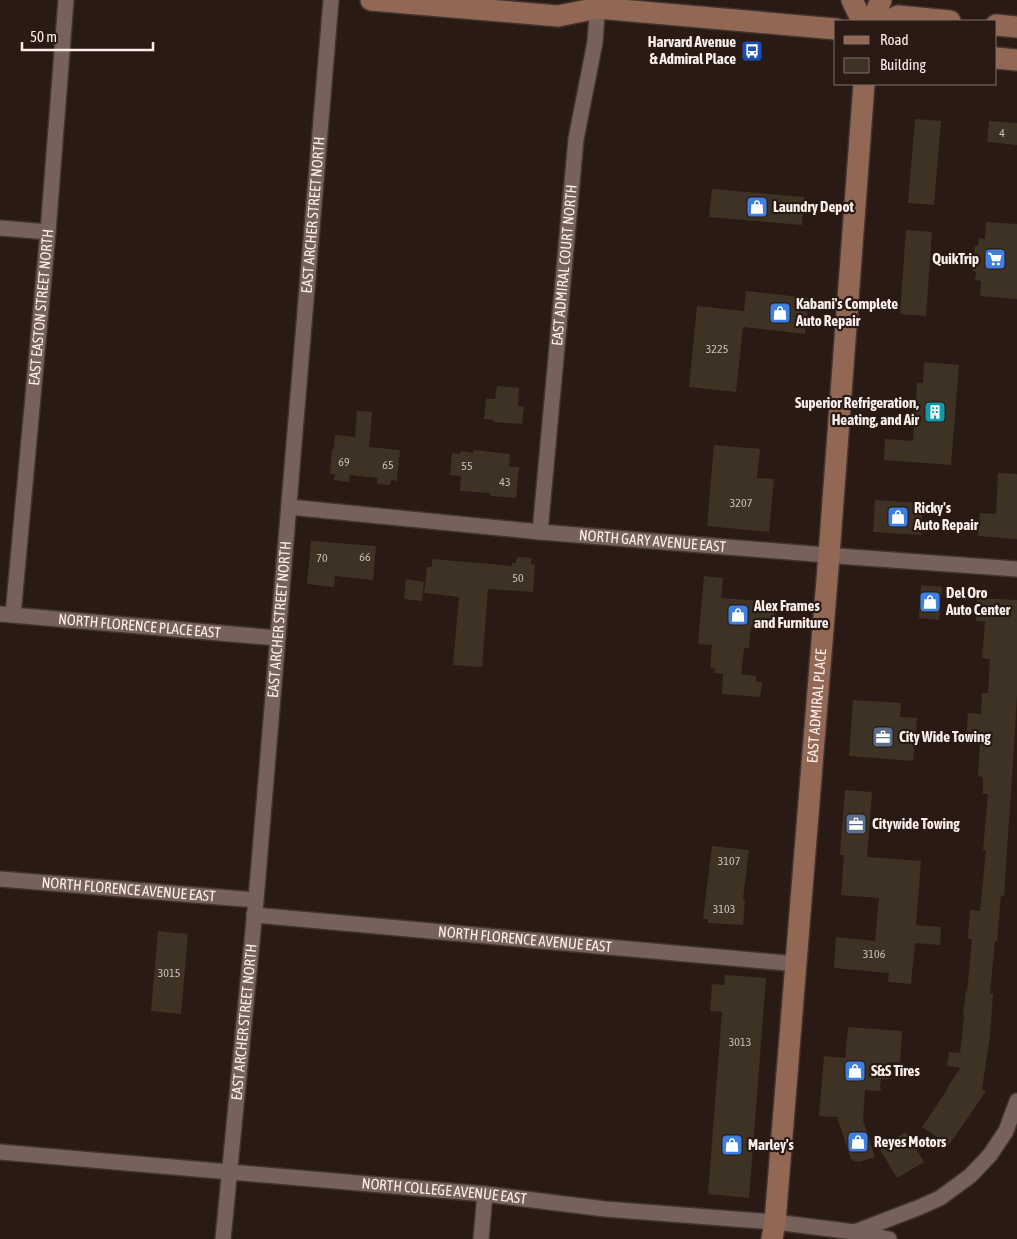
<svg xmlns="http://www.w3.org/2000/svg" width="1017" height="1239" viewBox="0 0 1017 1239" font-family="'Asap Condensed',sans-serif">
  <style>
    .building { fill: #3e3224 }
    .lines { fill: none; stroke-linecap: round; stroke-linejoin: round }
    .street-casing { stroke: #403430; stroke-width: 18 }
    .secondary-casing { stroke: #403430; stroke-width: 24 }
    .street { stroke: #77625b; stroke-width: 15 }
    .secondary { stroke: #926855; stroke-width: 21 }
    .labels { text-anchor: middle; stroke-width: 4.5; stroke-linejoin: round; paint-order: stroke }
    .number-label { font-size: 12px; fill: #cbbfb8 }
    .poi-label { font-size: 15px; font-weight: bold; fill: #faeeea; stroke: #2a1a14; text-anchor: start }
    .street-label { font-size: 15px; fill: #faeeea; stroke: #2a1a14 }
  </style>
  <rect width="100%" height="100%" fill="#2a1a14"/>
  <path class="building" d="M915,119L941,121L934,205L908,203Z
    M989,121L1017,123V145L987,142Z
    M712,189L804,197L802,225L709,217Z
    M986,222L1017,224V299L980,296L981,281L975,280L976,272L973,271L975,246H978L979,238L985,239Z
    M906,230L932,232L926,316L900,314Z
    M746,291L809,298L805,334L743,327L736,392L689,387L697,306L744,311Z
    M924,362L959,365L951,465L884,460L885,439L913,441L917,383H923Z
    M497,386L519,388L518,406L524,407L522,424L493,422L494,420L484,419L486,399H495Z
    M357,411L372,412L369,447L400,450L397,481L391,480L390,485L377,484V478L350,475L349,482L334,480L335,474H330L332,449H334L335,435L355,437Z
    M714,445L760,449L757,478L774,479L769,532L707,526Z
    M473,450L510,454L509,467H519L516,498L490,496V493L460,491L461,476L450,475L452,453L460,454L461,451L473,453Z
    M998,473L1017,474V539L978,536L980,513L996,514Z
    M875,500L923,503L921,535L873,532Z
    M311,541L376,546L373,580L335,576L334,587L307,584Z
    M517,557L532,558L531,564L535,565L533,592L488,589L482,667L453,665L459,597L424,593L427,567H432V559L512,566V563H516Z
    M704,576L723,578L721,598L776,602L774,629L751,627L749,648H744L741,674L756,676V682H762L760,697L722,694L723,674L714,673L715,669L710,668L712,645L698,644Z
    M406,579L424,582L422,601L404,599Z
    M921,585L942,587L939,620L919,618Z
    M977,598L1017,600V694L1015,731L1004,896L1001,895L997,941H995L990,994H993L990,1036L982,1089L986,1091L949,1145L922,1127L947,1090H946L960,1068L947,1066L949,1052L960,1053L964,1016L963,1015L966,991L967,992L972,939H968L970,910L980,911L986,850H983L988,794H983V777L978,776L980,741L966,740L968,713L981,714L982,693H988L990,659L982,658L985,622L976,621Z
    M853,700L901,703L900,717L917,718L913,761L849,756Z
    M845,790L872,792L867,857L921,861L916,925L941,927L940,945L915,943L911,984L888,982L889,973L834,968L836,937L875,941L879,898L841,895L844,855H840Z
    M712,846L749,850L743,899L745,900L743,925L708,923V919H703Z
    M158,931L188,934L181,1014L151,1011Z
    M725,975L766,978L749,1198L708,1194L722,1012L710,1011L712,984L724,985Z
    M848,1027L902,1031L900,1063L889,1062L888,1079H881L880,1088L882,1091L865,1090L863,1120L875,1157L859,1162L854,1161L851,1159L837,1117L819,1116L824,1056L845,1058Z
    M906,1132L924,1162L897,1178L879,1148Z"/>
  <g class="lines">
    <g class="street-casing">
      <g id="street">
        <path d="M0,228L48,232"/>
        <path id="s1" d="M289,507L540,532L851,557L1017,569"/>
        <path id="s2" d="M540,532L576,139L595,42L598,0"/>
        <path id="s3" d="M0,614L278,638"/>
        <path id="s4" d="M13,615L48,232L66,0"/>
        <path id="s5" d="M0,879L256,900"/>
        <path id="s6" d="M254,915L797,964"/>
        <path id="s7" d="M0,1152L485,1194L605,1209L775,1222L854,1232L889,1239"/>
        <path d="M855,1232L920,1207L940,1198L970,1176L990,1155L1006,1131L1017,1101"/>
        <path id="s8" d="M223,1239L256,900L331,0"/>
        <path d="M481,1239L485,1194"/>
      </g>
    </g>
    <g class="secondary-casing">
      <g id="secondary">
        <path d="M371,0L558,16L598,8L836,29"/>
        <path d="M852,0L862,21"/>
        <path d="M872,21L881,0"/>
        <path d="M888,21L898,16L950,21"/>
        <path d="M996,25L1017,27"/>
        <path d="M996,58L1017,60"/>
        <path id="s9" d="M772,1239L775,1222L829,555L864,84"/>
      </g>
    </g>
    <use href="#street" class="street"/>
    <use href="#secondary" class="secondary"/>
  </g>
  <defs>
    <g id="bus-square" transform="scale(1.125)"><rect x="-9" y="-9" width="18" height="18" rx="4" fill="#1a4fb4" stroke="#2a1a14"/><path d="M-5-6H5V4H4V6H2V4H-2V6H-4V4H-5ZM-3.5-4V0h7V-4ZM-3.5 1.2v1.5H-2V1.2ZM2 1.2v1.5H3.5V1.2Z" fill="#fff"/></g>
    <g id="shop-square" transform="scale(1.125)"><rect x="-9" y="-9" width="18" height="18" rx="4" fill="#3f7fe0" stroke="#2a1a14"/><path d="M-5-2.5h2.3a2.7 3.5 0 0 1 5.4 0H5L5.5 6h-11ZM-1.5-2.5h3a1.5 2.3 0 0 0-3 0Z" fill="#fff"/></g>
    <g id="supermarket-square" transform="scale(1.125)"><rect x="-9" y="-9" width="18" height="18" rx="4" fill="#3f7fe0" stroke="#2a1a14"/><path d="M-6-5.5h2.5l.6 2H6L4.5 2H-2.5L-4.4-4H-6ZM-1.5 3.2a1.3 1.3 0 1 0 .1 0ZM3 3.2a1.3 1.3 0 1 0 .1 0Z" fill="#fff"/></g>
    <g id="building-square" transform="scale(1.125)"><rect x="-9" y="-9" width="18" height="18" rx="4" fill="#0f9aa8" stroke="#2a1a14"/><path d="M-4-6H4V6H1V3H-1V6H-4ZM-2.5-4.3h1.7v1.8h-1.7ZM.8-4.3h1.7v1.8H.8ZM-2.5-1h1.7V.8h-1.7ZM.8-1h1.7V.8H.8Z" fill="#fff"/></g>
    <g id="office-square" transform="scale(1.125)"><rect x="-9" y="-9" width="18" height="18" rx="4" fill="#5c6f8a" stroke="#2a1a14"/><path d="M-6-3h4V-5.5h4V-3h4V5H-6ZM-1-4.5V-3h2v-1.5ZM-6 0V1H6V0Z" fill="#fff"/></g>
  </defs>
  <g fill-rule="evenodd">
    <use href="#bus-square" x="752" y="51"/>
    <use href="#shop-square" x="757" y="207"/>
    <use href="#supermarket-square" x="995" y="259"/>
    <use href="#shop-square" x="780" y="313"/>
    <use href="#building-square" x="935" y="412"/>
    <use href="#shop-square" x="898" y="517"/>
    <use href="#shop-square" x="930" y="602"/>
    <use href="#shop-square" x="738" y="615"/>
    <use href="#office-square" x="883" y="737"/>
    <use href="#office-square" x="856" y="824"/>
    <use href="#shop-square" x="855" y="1071"/>
    <use href="#shop-square" x="858" y="1142"/>
    <use href="#shop-square" x="732" y="1145"/>
  </g>
  <g class="labels">
    <g class="number-label">
      <text x="1002" y="137">4</text>
      <text x="717" y="353">3225</text>
      <text x="344" y="466">69</text>
      <text x="388" y="469">65</text>
      <text x="467" y="470">55</text>
      <text x="505" y="486">43</text>
      <text x="741" y="507">3207</text>
      <text x="365" y="561">66</text>
      <text x="322" y="562">70</text>
      <text x="518" y="582">50</text>
      <text x="729" y="865">3107</text>
      <text x="724" y="913">3103</text>
      <text x="874" y="958">3106</text>
      <text x="169" y="977">3015</text>
      <text x="740" y="1046">3013</text>
    </g>
    <g class="poi-label">
      <text x="736" y="47" text-anchor="end">Harvard Avenue<tspan x="736" dy="17">&amp; Admiral Place</tspan></text>
      <text x="773" y="212">Laundry Depot</text>
      <text x="979" y="264" text-anchor="end">QuikTrip</text>
      <text x="796" y="309">Kabani's Complete<tspan x="796" dy="17">Auto Repair</tspan></text>
      <text x="919" y="408" text-anchor="end">Superior Refrigeration,<tspan x="919" dy="17">Heating, and Air</tspan></text>
      <text x="914" y="513">Ricky's<tspan x="914" dy="17">Auto Repair</tspan></text>
      <text x="946" y="598">Del Oro<tspan x="946" dy="17">Auto Center</tspan></text>
      <text x="754" y="611">Alex Frames<tspan x="754" dy="17">and Furniture</tspan></text>
      <text x="899" y="742">City Wide Towing</text>
      <text x="872" y="829">Citywide Towing</text>
      <text x="871" y="1076">S&amp;S Tires</text>
      <text x="874" y="1147">Reyes Motors</text>
      <text x="748" y="1150">Marley's</text>
    </g>
    <g class="street-label">
      <text dy="5" stroke="none"><textPath href="#s8" startOffset="1028">EAST ARCHER STREET NORTH</textPath></text>
      <text dy="5" stroke="none"><textPath href="#s2" startOffset="268">EAST ADMIRAL COURT NORTH</textPath></text>
      <text dy="5" stroke="none"><textPath href="#s4" startOffset="309">EAST EASTON STREET NORTH</textPath></text>
      <text dy="5" stroke="none"><textPath href="#s1" startOffset="365">NORTH GARY AVENUE EAST</textPath></text>
      <text dy="5" stroke="none"><textPath href="#s8" startOffset="622">EAST ARCHER STREET NORTH</textPath></text>
      <text dy="5" stroke="none"><textPath href="#s3" startOffset="140">NORTH FLORENCE PLACE EAST</textPath></text>
      <text dy="5" stroke="none"><textPath href="#s9" startOffset="535">EAST ADMIRAL PLACE</textPath></text>
      <text dy="5" stroke="none"><textPath href="#s5" startOffset="129">NORTH FLORENCE AVENUE EAST</textPath></text>
      <text dy="5" stroke="none"><textPath href="#s6" startOffset="272">NORTH FLORENCE AVENUE EAST</textPath></text>
      <text dy="5" stroke="none"><textPath href="#s8" startOffset="218">EAST ARCHER STREET NORTH</textPath></text>
      <text dy="5" stroke="none"><textPath href="#s7" startOffset="446">NORTH COLLEGE AVENUE EAST</textPath></text>
    </g>
  </g>
  <rect x="834" y="20" width="162" height="65" fill="#2a1a14" stroke="#7d6f6a"/>
  <rect x="844" y="36" width="25" height="8" fill="#926855" stroke="#7d6f6a"/>
  <text x="880" y="45" font-size="15" fill="#faeeea">Road</text>
  <rect x="844" y="58" width="25" height="15" fill="#3e3224" stroke="#7d6f6a"/>
  <text x="880" y="70" font-size="15" fill="#faeeea">Building</text>
  <path d="M22 42v8h131v-8" fill="none" stroke="#faeeea" stroke-width="2.5"/>
  <text x="30" y="42" font-size="15" fill="#faeeea" stroke="#2a1a14" stroke-width="4" paint-order="stroke">50 m</text>
</svg>
